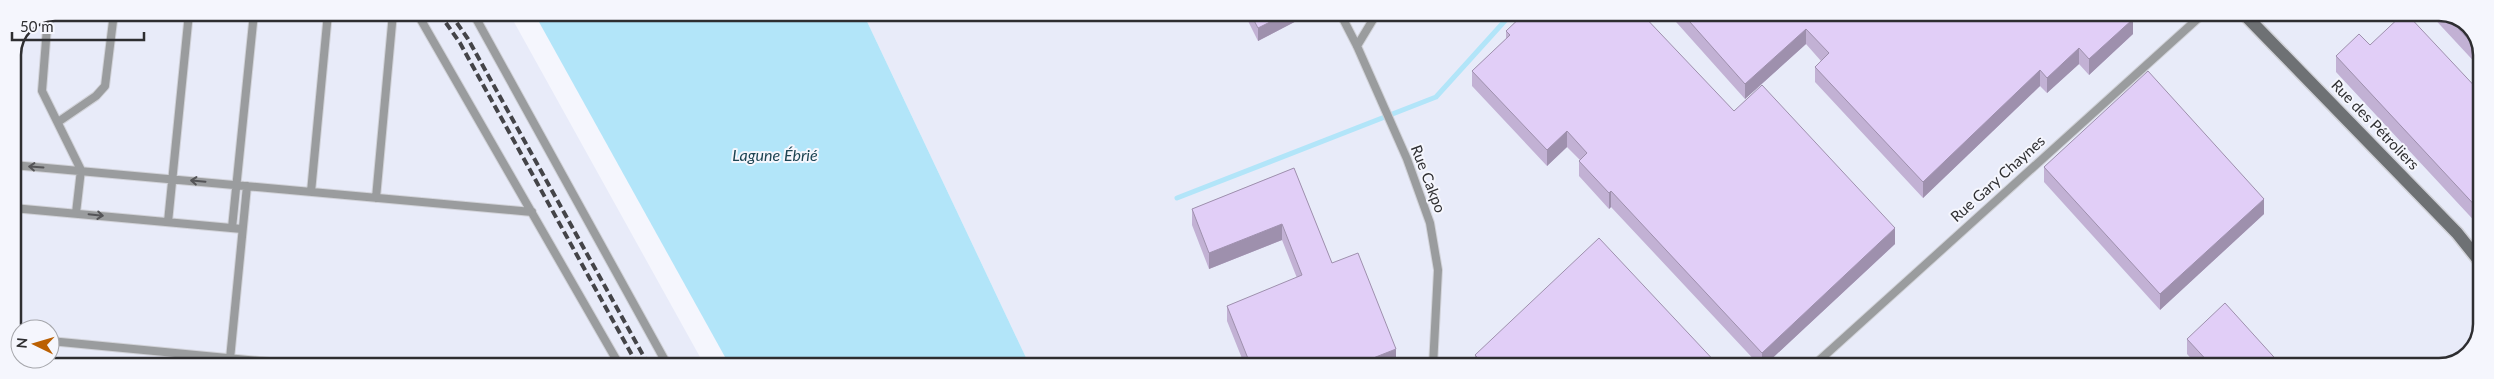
<svg xmlns="http://www.w3.org/2000/svg" width="2494" height="379" viewBox="0 0 2494 379" font-family="Lato,sans-serif">
  <style>
    .built { fill: #e8ebf9 }
    .water { fill: #b2e5f9 }
    .lines { fill: none; stroke-linecap: round; stroke-linejoin: round }
    .stream { stroke: #b2e5f9; stroke-width: 5 }
    .lane-casing { stroke: #d1d2d8; stroke-width: 10 }
    .secondary-casing { stroke: #d1d2d8; stroke-width: 15 }
    .lane { stroke: #9a9c9e; stroke-width: 8 }
    .secondary { stroke: #6e7174; stroke-width: 12 }
    .rail { stroke: #444448; stroke-width: 4; stroke-dasharray: 8 4; stroke-linecap: butt }
    .wall { fill: #c2b1d4 }
    .shaded-wall { fill: #9e90ad }
    .building { fill: #e1cef7; stroke: #9e90ad }
    .oneway { stroke: #545457 }
    .labels { text-anchor: middle; stroke-width: 4; stroke-linejoin: round; paint-order: stroke }
    .street-label { font-size: 15px; fill: #2e2e31; stroke: #f5f6fd }
    .water-label { font-size: 16px; font-style: italic; fill: #1c4453; stroke: #f5f6fd }
    .rim { fill: none; stroke: #2e2e31; stroke-width: 2.5 }
  </style>
  <rect width="100%" height="100%" fill="#f5f6fd"/>
  <path class="built" d="M55,13H509L705,366H50L35,359H50V329H20V344L13,329V55L25,25Z
    M863,13H2444L2481,50V329L2467,356L2439,366H1030Z"/>
  <path class="water" d="M534,13H863L1030,366H730Z"/>
  <g class="lines">
    <path class="stream" d="M1177,198L1436,97L1512,13"/>
    <g class="lane-casing">
      <path id="lane" d="M417,13L620,366
        M473,13L668,366
        M1340,13L1357,46L1407,159L1430,223L1438,270L1433,366
        M48,15L42,91L81,170L76,213
        M1357,46L1377,13
        M58,122L96,96L105,86L114,13
        M13,165L532,212
        M311,192L328,13
        M376,198L393,13
        M13,208L242,229
        M168,222L189,13
        M232,228L254,13
        M17,338L20,339
        M50,341L312,366
        M230,359L247,186
        M1813,366L2204,13"/>
    </g>
    <g class="secondary-casing">
      <path id="secondary" d="M2243,13L2457,233L2481,263"/>
    </g>
    <use href="#lane" class="lane"/>
    <use href="#secondary" class="secondary"/>
    <path class="rail" d="M439,13L460,43L638,366
      M450,13L468,39L649,366"/>
  </g>
  <path class="wall" d="M1244,13H1306V16L1258,41Z
    M1668,13H2128L2133,34L2089,75L2079,64L2047,93L2040,86L1923,198L1815,82V67L1821,61L1806,44L1745,99Z
    M2429,13H2444L2481,50V69Z
    M1506,31L1734,111L1895,244L1764,366H1760L1611,207L1609,209L1579,176V161L1580,160L1567,147L1547,166L1472,86V71L1506,39Z
    M2370,45L2481,93V228L2336,72V56Z
    M2044,167L2264,214L2160,310L2044,182Z
    M1294,168L1332,263L1396,364L1392,366H1245L1227,321V306L1297,278L1282,240L1209,269L1192,225V209Z
    M2187,339L2282,366H2198L2187,354Z
    M1475,355L1719,366H1475Z"/>
  <path class="shaded-wall" d="M1288,13H1306V16L1258,41V28Z
    M2133,19V34L2089,75V59Z
    M1806,29V44L1745,99V84Z
    M2079,48V64L2047,93V78Z
    M2040,70V86L1923,198V182Z
    M1567,131V147L1547,166V150Z
    M1611,191V207L1609,209V193Z
    M2264,199V214L2160,310V294Z
    M1282,224V240L1209,269V253Z
    M1895,228V244L1764,366H1762V353Z
    M1396,349V364L1392,366H1353Z"/>
  <path class="building" d="M1250,13H1288L1258,28Z
    M1525,13H1641L1734,111L1762,85L1895,228L1762,353L1611,191L1609,193L1579,161L1587,153L1567,131L1547,150L1472,71L1510,35L1506,31Z
    M1682,13H2128L2133,19L2089,59L2079,48L2047,78L2040,70L1923,182L1815,67L1829,53L1806,29L1745,84Z
    M2404,13H2406L2481,93V212L2336,56L2359,34L2370,45Z
    M2444,13L2469,25L2481,50V53Z
    M2148,71L2264,199L2160,294L2044,167Z
    M1294,168L1332,263L1358,253L1396,349L1353,366H1251L1227,306L1302,275L1282,224L1209,253L1192,209Z
    M1599,238L1719,366H1485L1475,355Z
    M2225,303L2282,366H2212L2187,339Z"/>
  <defs><path id="oneway-shaft" d="M-6 0H5M1.5-3L5.5 0L1.5 3" fill="none" stroke-width="1.6" stroke-linecap="round" stroke-linejoin="round" transform="scale(1.25)"/></defs>
  <g class="oneway">
    <use href="#oneway-shaft" transform="translate(36 167) rotate(-176)"/>
    <use href="#oneway-shaft" transform="translate(198 181) rotate(-175)"/>
    <use href="#oneway-shaft" transform="translate(96 215) rotate(6)"/>
  </g>
  <g class="labels">
    <g class="street-label">
      <text transform="translate(2375 125) rotate(46)" y="5">Rue des Pétroliers</text>
      <text transform="translate(1428 179) rotate(69)" y="5">Rue Cakpo</text>
      <text transform="translate(1998 179) rotate(-42)" y="5">Rue Gary Chaynes</text>
    </g>
    <g class="water-label">
      <text x="775" y="161">Lagune Ébrié</text>
    </g>
  </g>
  <path d="M0 0H2494V379H0ZM55 21H2439A34 34 0 0 1 2473 55V324A34 34 0 0 1 2439 358H55A34 34 0 0 1 21 324V55A34 34 0 0 1 55 21Z" fill="#f5f6fd" fill-rule="evenodd"/>
  <path class="rim" d="M55 21H2439A34 34 0 0 1 2473 55V324A34 34 0 0 1 2439 358H55A34 34 0 0 1 21 324V55A34 34 0 0 1 55 21Z"/>
  <g transform="translate(35 344) rotate(275)"><circle r="24" fill="#f5f6fd" stroke="#a5a6ab"/>
  <path d="M0-4L9 19L0 12L-9 19Z" fill="#bb6002"/>
  <text y="-8" font-size="14" font-weight="bold" text-anchor="middle" fill="#2e2e31">N</text>
  </g>
  <path d="M12 32v8h132v-8" fill="none" stroke="#2e2e31" stroke-width="2.5"/>
  <text x="20" y="32" font-size="15" fill="#2e2e31" stroke="#f5f6fd" stroke-width="4" paint-order="stroke">50 m</text>
</svg>
